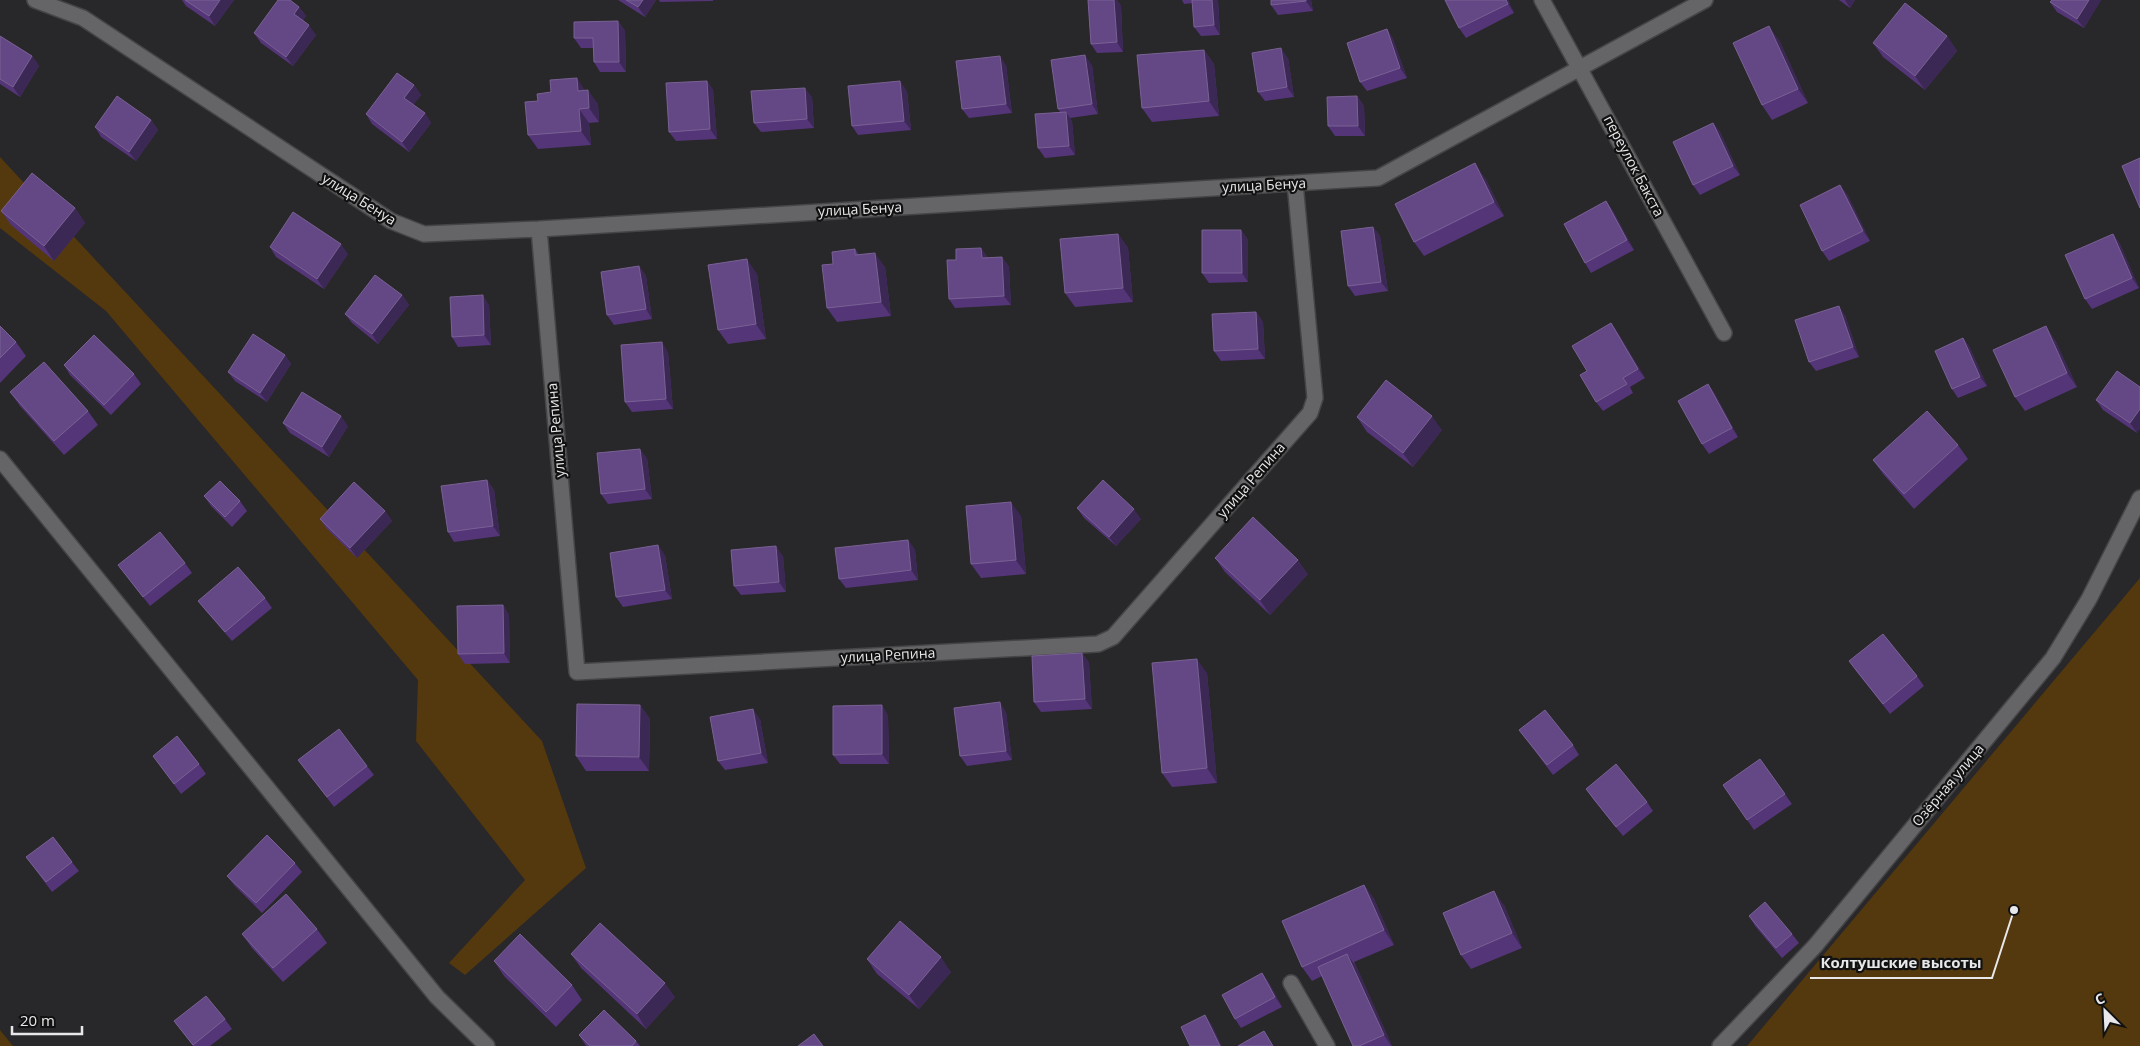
<svg xmlns="http://www.w3.org/2000/svg" width="2140" height="1046" viewBox="0 0 2140 1046" font-family="'Open Sans',sans-serif">
  <style>
    .green { fill: #54380e }
    .lines { fill: none; stroke-linecap: round; stroke-linejoin: round }
    .minor-casing { stroke: #454446; stroke-width: 18 }
    .minor { stroke: #656467; stroke-width: 15 }
    .wall { fill: #543578 }
    .shaded-wall { fill: #3c2854 }
    .building { fill: #644885; stroke: #796194 }
    .labels { text-anchor: middle; stroke-width: 4.5; stroke-linejoin: round; paint-order: stroke }
    .street-label { font-size: 14px; fill: #e8e7e9; stroke: #111112 }
    .leader { fill: none; stroke: #e8e7e9; stroke-width: 2 }
    .callout-dot { fill: #e8e7e9; stroke: #111112; stroke-width: 2 }
    .callout-label { font-size: 15px; text-anchor: middle; font-weight: bold; fill: #e8e7e9; stroke: #111112; stroke-width: 4.5; stroke-linejoin: round; paint-order: stroke }
  </style>
  <rect width="100%" height="100%" fill="#28272a"/>
  <path class="green" d="M0,157L542,741L586,868L465,975L449,963L525,880L416,741L418,680L106,311L0,228Z
    M2140,578V1046H1747Z
    M0,1030L13,1046H0Z"/>
  <g class="lines">
    <g class="minor-casing">
      <path id="minor" d="M35,0L83,18L391,221L424,234L539,229L1378,178L1705,0
        M1542,0L1724,333
        M539,229L577,672L1098,644L1113,637L1310,413L1315,398L1295,183
        M0,459L437,997L487,1046
        M1291,983L1327,1046
        M1720,1046L1815,946L2053,658L2089,599L2140,498"/>
    </g>
    <use href="#minor" class="minor"/>
  </g>
  <path class="wall" d="M182,0H234L215,26L186,6Z
    M618,0H656L645,17Z
    M659,0H713V1L660,2Z
    M1088,0H1117L1121,6L1123,52L1097,53L1091,44Z
    M1182,0H1218L1220,35L1201,36L1194,27L1193,3L1184,4Z
    M1311,0L1313,11L1278,15L1271,5Z
    M1508,0L1514,13L1466,38L1459,28Z
    M1839,0H1855L1850,8Z
    M2101,0L2084,28L2057,12L2050,2Z
    M299,7L306,16L303,20L316,35L293,66L261,43L254,33Z
    M618,21L625,31L626,72H600L594,62L593,48H581L574,38Z
    M1387,29L1393,39L1407,78L1367,91L1360,82Z
    M0,36L32,56L39,66L20,97L0,84Z
    M1947,36L1957,51L1925,90L1883,57L1873,43Z
    M1779,40L1808,103L1772,120L1762,105Z
    M1204,50L1214,64L1219,116L1152,122L1142,108Z
    M1288,58L1294,97L1265,101L1258,92Z
    M1006,65L1012,113L969,118L962,109Z
    M1092,65L1098,114L1070,118L1072,121L1075,155L1045,158L1038,148L1060,112L1058,109Z
    M707,81L713,90L717,139L676,141L669,132Z
    M414,85L421,95L413,105L425,113L431,123L409,152L372,124L366,114Z
    M585,90L598,104L599,122L589,123L591,145L538,149L528,135L538,101Z
    M907,91L911,130L858,135L852,126Z
    M1357,96L1364,106L1365,136H1335L1328,126Z
    M812,97L814,128L761,132L754,123Z
    M151,120L158,130L136,161L101,137L95,127Z
    M1713,123L1720,132L1740,175L1700,195L1693,185Z
    M1485,178L1504,216L1424,256L1414,242Z
    M1847,194L1870,241L1829,261L1822,251Z
    M1606,201L1613,211L1634,250L1591,273L1585,263Z
    M75,208L85,223L54,261L11,225L1,211Z
    M1373,227L1380,236L1388,291L1355,296L1348,286Z
    M1241,230L1248,240V282L1209,283L1202,273Z
    M1118,234L1128,248L1133,302L1075,307L1065,293Z
    M2113,234L2120,244L2139,288L2092,309L2085,299Z
    M270,247L348,254L324,289L276,257Z
    M981,248L988,258L1002,257L1009,267L1011,305L955,308L949,299L956,260Z
    M855,249L859,255L885,267L891,316L837,322L827,308L833,264Z
    M639,266L646,276L652,319L614,325L607,315Z
    M757,274L766,339L728,344L718,330Z
    M402,295L409,305L378,344L352,323L345,314Z
    M489,305L491,345L458,347L452,337Z
    M1256,312L1263,322L1265,359L1221,361L1214,351Z
    M1845,315L1859,357L1816,371L1809,362Z
    M1611,323L1618,333L1645,378L1630,387L1633,393L1603,411L1596,402Z
    M0,326L16,342L26,356L0,383Z
    M1963,338L1970,348L1987,386L1958,398L1952,389Z
    M2055,340L2077,387L2025,411L2015,397Z
    M668,352L673,409L632,412L625,402Z
    M285,355L291,364L267,402L235,381L228,372Z
    M64,365L134,374L141,384L111,415L70,375Z
    M2117,371L2137,433L2103,410L2096,400Z
    M1708,384L1715,394L1738,437L1709,454L1702,444Z
    M10,392L88,411L98,425L64,455L20,406Z
    M1357,417L1442,430L1413,467L1367,432Z
    M283,423L348,426L329,457L290,433Z
    M1958,445L1968,459L1914,509L1883,474L1873,460Z
    M647,458L652,499L608,504L601,494Z
    M487,480L494,490L500,536L454,542L448,532Z
    M204,496L240,501L247,511L232,527L211,506Z
    M1077,508L1141,519L1116,546L1084,518Z
    M385,511L392,521L357,558L326,528L320,519Z
    M1021,516L1026,574L981,578L971,564Z
    M908,540L915,550L918,580L846,588L839,579Z
    M665,555L672,599L623,607L616,597Z
    M783,556L786,592L741,595L734,586Z
    M1215,558L1308,574L1270,615L1225,572Z
    M185,563L192,573L150,606L118,565Z
    M265,598L272,608L232,641L205,610L198,601Z
    M503,605L509,615L510,663L465,664L458,654Z
    M1082,653L1089,663L1092,709L1041,712L1034,702Z
    M1849,661L1917,676L1924,686L1890,714L1856,671Z
    M1207,673L1217,783L1172,787L1162,773Z
    M640,705L650,719L649,771H586L576,756Z
    M1006,712L1012,760L967,766L960,756Z
    M888,715L889,764H840L833,755Z
    M760,719L768,763L725,770L718,761Z
    M1519,730L1573,745L1579,755L1553,775Z
    M153,756L199,764L206,774L181,794Z
    M1760,759L1792,804L1754,830L1723,785Z
    M298,760L367,766L374,775L334,807Z
    M1586,789L1647,802L1653,811L1623,836L1593,799Z
    M26,857L72,862L79,871L52,892Z
    M295,863L302,872L262,913L234,885L227,876Z
    M1364,885L1374,899L1394,945L1354,962L1357,968L1392,1046H1353L1322,976L1312,981L1302,967Z
    M1504,905L1522,948L1471,969L1461,955Z
    M1749,916L1792,934L1799,943L1782,958L1755,926Z
    M317,929L327,943L283,982L252,948L242,934Z
    M571,954L675,997L646,1029L581,968Z
    M867,959L951,972L919,1009L877,974Z
    M494,961L572,985L582,1000L556,1027L504,976Z
    M1262,973L1269,983L1282,1007L1241,1028L1235,1019Z
    M225,1019L232,1029L210,1046H193L174,1021Z
    M579,1035L636,1041L640,1046H586Z"/>
  <path class="shaded-wall" d="M220,0H234L215,26L209,16Z
    M643,0H656L645,17L638,7Z
    M1114,0H1117L1121,6L1123,52L1117,42Z
    M1212,0H1218L1220,35L1214,25Z
    M1306,0H1311L1313,11L1306,1Z
    M1506,0H1508L1514,13L1508,4Z
    M1845,0H1855L1850,8Z
    M2089,0H2101L2084,28L2077,19Z
    M299,7L306,16L301,23L294,14Z
    M618,21L625,31L626,72L619,62Z
    M309,25L316,35L293,66L286,57Z
    M1769,26L1779,40L1808,103L1798,89Z
    M1387,29L1393,39L1407,78L1400,68Z
    M1947,36L1957,51L1925,90L1915,76Z
    M1281,48L1288,58L1294,97L1287,87Z
    M1204,50L1214,64L1219,116L1209,101Z
    M1085,55L1092,65L1098,114L1092,104Z
    M32,56L39,66L20,97L13,87Z
    M1000,56L1006,65L1012,113L1006,104Z
    M577,78L586,92L578,91Z
    M707,81L713,90L717,139L710,129Z
    M900,81L907,91L911,130L904,121Z
    M414,85L421,95L411,108L404,98Z
    M805,88L812,97L814,128L807,119Z
    M588,90L598,104L599,122L589,108Z
    M1357,96L1364,106L1365,136L1358,126Z
    M579,109L589,123L591,145L581,131Z
    M1066,112L1072,121L1075,155L1069,146Z
    M425,113L431,123L409,152L402,142Z
    M151,120L158,130L136,161L129,152Z
    M1713,123L1720,132L1740,175L1733,166Z
    M1475,163L1485,178L1504,216L1494,202Z
    M1840,185L1847,194L1870,241L1863,231Z
    M1606,201L1613,211L1634,250L1627,240Z
    M75,208L85,223L54,261L44,246Z
    M1373,227L1380,236L1388,291L1381,282Z
    M1241,230L1248,240V282L1242,273Z
    M1118,234L1128,248L1133,302L1123,288Z
    M2113,234L2120,244L2139,288L2132,278Z
    M341,244L348,254L324,289L317,279Z
    M981,248L988,258H982Z
    M875,253L885,267L891,316L881,302Z
    M1002,257L1009,267L1011,305L1004,296Z
    M747,259L757,274L766,339L756,324Z
    M639,266L646,276L652,319L646,309Z
    M402,295L409,305L378,344L372,334Z
    M483,295L489,305L491,345L484,335Z
    M1839,306L1845,315L1859,357L1853,347Z
    M1256,312L1263,322L1265,359L1258,349Z
    M1611,323L1618,333L1645,378L1638,369Z
    M2046,326L2055,340L2077,387L2067,373Z
    M1963,338L1970,348L1987,386L1980,377Z
    M662,342L668,352L673,409L666,399Z
    M285,355L291,364L267,402L260,393Z
    M1708,384L1715,394L1738,437L1732,428Z
    M2140,409V429L2137,433L2130,423Z
    M341,416L348,426L329,457L322,447Z
    M1432,416L1442,430L1413,467L1403,453Z
    M640,449L647,458L652,499L645,489Z
    M487,480L494,490L500,536L493,526Z
    M1011,502L1021,516L1026,574L1016,560Z
    M1134,509L1141,519L1116,546L1109,537Z
    M385,511L392,521L357,558L350,548Z
    M908,540L915,550L918,580L911,570Z
    M658,545L665,555L672,599L665,590Z
    M776,546L783,556L786,592L779,582Z
    M1298,560L1308,574L1270,615L1260,600Z
    M503,605L509,615L510,663L504,653Z
    M1082,653L1089,663L1092,709L1085,699Z
    M1197,659L1207,673L1217,783L1207,768Z
    M1000,702L1006,712L1012,760L1006,751Z
    M640,705L650,719L649,771L639,757Z
    M882,705L888,715L889,764L882,754Z
    M753,709L760,719L768,763L761,753Z
    M1364,885L1374,899L1394,945L1384,930Z
    M1494,891L1504,905L1522,948L1512,933Z
    M1347,954L1357,968L1392,1046H1391L1384,1035Z
    M941,957L951,972L919,1009L909,995Z
    M1262,973L1269,983L1282,1007L1275,997Z
    M665,983L675,997L646,1029L637,1014Z
    M1205,1015L1212,1025L1222,1046H1220Z"/>
  <path class="building" d="M185,0H220L209,16Z
    M278,0H290L299,7L294,14L309,25L286,57L254,33Z
    M626,0H643L638,7Z
    M1088,0H1114L1117,42L1091,44Z
    M1192,0H1212L1214,25L1194,27Z
    M1271,0H1306V1L1271,5Z
    M1445,0H1506L1508,4L1459,28Z
    M2052,0H2089L2077,19L2050,2Z
    M1905,3L1947,36L1915,76L1873,43Z
    M618,21L619,62H594L593,38H574V22Z
    M1769,26L1798,89L1762,105L1733,43Z
    M1387,29L1400,68L1360,82L1347,43Z
    M0,36L32,56L13,87L0,79Z
    M1281,48L1287,87L1258,92L1252,53Z
    M1204,50L1209,101L1142,108L1137,55Z
    M1085,55L1092,104L1058,109L1051,60Z
    M1000,56L1006,104L962,109L956,61Z
    M397,73L414,85L404,98L425,113L402,142L366,114Z
    M577,78L578,91L588,90L589,108L579,109L581,131L528,135L525,102L538,101L537,94L551,92L550,80Z
    M707,81L710,129L669,132L666,83Z
    M900,81L904,121L852,126L848,86Z
    M805,88L807,119L754,123L751,91Z
    M117,96L151,120L129,152L95,127Z
    M1357,96L1358,126H1328L1327,97Z
    M1066,112L1069,146L1038,148L1035,114Z
    M1713,123L1733,166L1693,185L1673,142Z
    M2140,158V208L2122,166Z
    M1475,163L1494,202L1414,242L1395,204Z
    M32,173L75,208L44,246L1,211Z
    M1840,185L1863,231L1822,251L1800,205Z
    M1606,201L1627,240L1585,263L1564,224Z
    M293,212L341,244L317,279L270,247Z
    M1373,227L1381,282L1348,286L1341,231Z
    M1202,230H1241L1242,273H1202Z
    M1118,234L1123,288L1065,293L1060,239Z
    M2113,234L2132,278L2085,299L2065,255Z
    M981,248L982,258L1002,257L1004,296L949,299L947,260H956V249Z
    M855,249V255L875,253L881,302L827,308L822,265L833,264L832,252Z
    M747,259L756,324L718,330L708,265Z
    M639,266L646,309L607,315L601,272Z
    M375,275L402,295L372,334L345,314Z
    M483,295L484,335L452,337L450,297Z
    M1839,306L1853,347L1809,362L1795,320Z
    M1256,312L1258,349L1214,351L1212,314Z
    M1611,323L1638,369L1623,378L1627,384L1596,402L1580,375L1587,371L1572,346Z
    M0,326L16,342L0,358Z
    M2046,326L2067,373L2015,397L1993,350Z
    M253,334L285,355L260,393L228,372Z
    M94,335L134,374L104,405L64,365Z
    M1963,338L1980,377L1952,389L1935,351Z
    M662,342L666,399L625,402L621,345Z
    M44,362L88,411L54,441L10,392Z
    M2117,371L2140,387V409L2130,423L2096,400Z
    M1386,380L1432,416L1403,453L1357,417Z
    M1708,384L1732,428L1702,444L1678,401Z
    M302,392L341,416L322,447L283,423Z
    M1927,411L1958,445L1904,494L1873,460Z
    M640,449L645,489L601,494L597,453Z
    M487,480L493,526L448,532L441,486Z
    M1103,480L1134,509L1109,537L1077,508Z
    M220,481L240,501L225,517L204,496Z
    M354,482L385,511L350,548L320,519Z
    M1011,502L1016,560L971,564L966,506Z
    M1253,517L1298,560L1260,600L1215,558Z
    M160,532L185,563L143,597L118,565Z
    M908,540L911,570L839,579L835,548Z
    M658,545L665,590L616,597L610,553Z
    M776,546L779,582L734,586L731,550Z
    M238,567L265,598L225,632L198,601Z
    M503,605L504,653L458,654L457,606Z
    M1883,634L1917,676L1883,704L1849,661Z
    M1082,653L1085,699L1034,702L1032,656Z
    M1197,659L1207,768L1162,773L1152,663Z
    M1000,702L1006,751L960,756L954,708Z
    M577,704L640,705L639,757L576,756Z
    M882,705V754L833,755V706Z
    M753,709L761,753L718,761L710,717Z
    M1545,710L1573,745L1547,765L1519,730Z
    M339,729L367,766L327,797L298,760Z
    M177,736L199,764L174,784L153,756Z
    M1760,759L1785,794L1747,820L1723,785Z
    M1616,764L1647,802L1616,827L1586,789Z
    M267,835L295,863L256,903L227,876Z
    M53,837L72,862L46,882L26,857Z
    M1364,885L1384,930L1302,967L1282,921Z
    M1494,891L1512,933L1461,955L1443,913Z
    M286,894L317,929L273,968L242,934Z
    M1765,902L1792,934L1776,948L1749,916Z
    M900,921L941,957L909,995L867,959Z
    M600,923L665,983L637,1014L571,954Z
    M520,934L572,985L546,1012L494,961Z
    M1347,954L1384,1035L1359,1046H1353L1318,967Z
    M1262,973L1275,997L1235,1019L1222,995Z
    M206,996L225,1019L193,1045L174,1021Z
    M604,1010L636,1041L632,1046H590L579,1035Z
    M1205,1015L1220,1046H1190L1181,1027Z
    M1264,1031L1273,1046H1238Z
    M814,1034L823,1046H798Z"/>
  <g class="labels">
    <g class="street-label">
      <text transform="translate(1634 166) rotate(62)" y="5">переулок Бакста</text>
      <text transform="translate(1264 185) rotate(-3)" y="5">улица Бенуа</text>
      <text transform="translate(359 199) rotate(32)" y="5">улица Бенуа</text>
      <text transform="translate(860 209) rotate(-3)" y="5">улица Бенуа</text>
      <text transform="translate(556 430) rotate(-95)" y="5">улица Репина</text>
      <text transform="translate(1251 480) rotate(-49)" y="5">улица Репина</text>
      <text transform="translate(888 655) rotate(-3)" y="5">улица Репина</text>
      <text transform="translate(1948 785) rotate(-50)" y="5">Озёрная улица</text>
    </g>
  </g>
  <path class="leader" d="M2014 910L1992 978H1810"/>
  <circle class="callout-dot" cx="2014" cy="910" r="5"/>
  <g class="callout-label">
    <text x="1901" y="968">Колтушские высоты</text>
  </g>
  <g transform="translate(2105 1011) rotate(336)" stroke="#111112" stroke-width="4" paint-order="stroke">
  <path d="M0-4L9 19L0 12L-9 19Z" fill="#e8e7e9"/>
  <text y="-8" font-size="14" font-weight="bold" text-anchor="middle" fill="#e8e7e9">С</text>
  </g>
  <path d="M12 1026v8h70v-8" fill="none" stroke="#e8e7e9" stroke-width="2.5"/>
  <text x="20" y="1026" font-size="15" fill="#e8e7e9" stroke="#111112" stroke-width="4" paint-order="stroke">20 m</text>
</svg>
